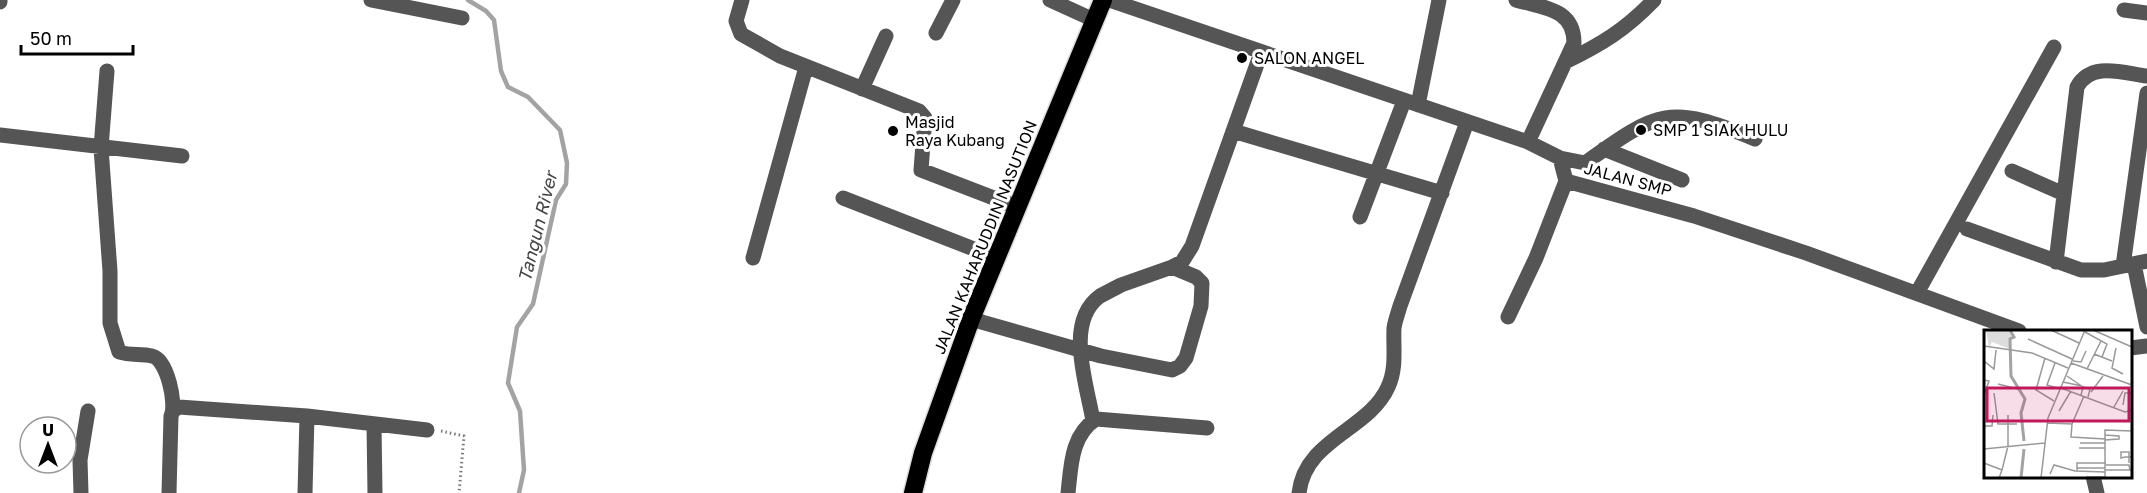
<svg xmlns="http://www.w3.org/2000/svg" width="2147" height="493" viewBox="0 0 2147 493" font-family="'Golos Text',sans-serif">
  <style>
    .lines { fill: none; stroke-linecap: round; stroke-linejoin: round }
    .stream { stroke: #a3a3a3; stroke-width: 4.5 }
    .highway-casing { stroke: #dbdbdb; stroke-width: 21 }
    .path { stroke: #777; stroke-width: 3; stroke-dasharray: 1.5 3; stroke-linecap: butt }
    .minor { stroke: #555; stroke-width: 15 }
    .highway { stroke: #000; stroke-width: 18 }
    .poi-dot { fill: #000; stroke: #fff; stroke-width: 2 }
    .labels { text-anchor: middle; stroke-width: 6; stroke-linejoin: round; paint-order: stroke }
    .poi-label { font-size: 16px; fill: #000; stroke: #fff; text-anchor: start }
    .street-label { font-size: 16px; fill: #000; stroke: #fff }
    .water-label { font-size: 18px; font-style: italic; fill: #444; stroke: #fff }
    .inset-river { fill: none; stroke: #a3a3a3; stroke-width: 3 }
    .inset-road { fill: none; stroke: #999; stroke-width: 1.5 }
    .view { fill: #c2185b; fill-opacity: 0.15; stroke: #c2185b; stroke-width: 3 }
    .inset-edge { fill: none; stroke: #000; stroke-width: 3 }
  </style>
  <rect width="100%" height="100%" fill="#fff"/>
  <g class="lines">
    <path class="stream" d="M468,0L486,11L494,20L501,71L508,87L528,97L560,130L567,163L566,184L556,200L533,304L517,327L508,383L520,411L524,470L519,493"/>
    <g class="highway-casing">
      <path id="highway" d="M913,493L923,453L971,319L1103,0"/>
    </g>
    <path class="path" d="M441,431L464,436L459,493"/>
    <path class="minor" d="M371,0L462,18
      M742,0L736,21L741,34L780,56L919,111L925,118L921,170L1017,207
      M1050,0L1094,20
      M1109,0L1528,142L1560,158L1566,181L1694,216L1806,253L2019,331
      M1516,0C1543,8 1574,8 1574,43L1528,142
      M0,2V0
      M2124,10L2147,13
      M936,33L953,0
      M1565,62C1602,44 1625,30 1654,0
      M107,71L101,148L110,271V323L119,352C131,356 141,353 152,356C167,359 177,404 171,416L169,493
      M862,89L886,36
      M1418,105L1439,0
      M1233,131L1442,193
      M0,135L182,156
      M1604,149L1682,180
      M1560,158L1585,163C1659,110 1669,104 1755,139
      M2012,171L2064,194
      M843,198L997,258
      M1360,217L1404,101
      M1967,229L2081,270H2104L2147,261
      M753,258L806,67
      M2056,262L2077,87C2091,61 2123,73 2147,76
      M2134,264L2147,327
      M2123,266L2147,93
      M1917,293L2054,47
      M1508,317L1536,258L1566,181
      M971,319L1101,356L1172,370L1180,366L1186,358L1201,306L1202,283L1196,277L1172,267
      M2130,348L2147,346
      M174,410L179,407L307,416L427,430
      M1093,421C1087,384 1064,322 1100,296L1121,285L1172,267L1182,262L1192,246L1261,53
      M374,425L375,493
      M2093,476L2097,493
      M81,493L80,460L88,411
      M305,493L307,416
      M1068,493C1071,466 1071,435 1096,419L1207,428
      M1299,493C1305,439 1369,430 1388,387C1397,368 1393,348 1394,328C1395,321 1398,313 1400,306L1467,122"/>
    <use href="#highway" class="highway"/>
  </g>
  <g class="poi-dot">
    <circle cx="1242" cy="58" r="6"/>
    <circle cx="1641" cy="130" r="6"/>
    <circle cx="893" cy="131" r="6"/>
  </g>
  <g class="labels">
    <g class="poi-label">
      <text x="1254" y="64">SALON ANGEL</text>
      <text x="905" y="128">Masjid<tspan x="905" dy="18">Raya Kubang</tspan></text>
      <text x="1653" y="136">SMP 1 SIAK HULU</text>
    </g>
    <g class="street-label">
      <text transform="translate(1628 179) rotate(15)" y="6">JALAN SMP</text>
      <text transform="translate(985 237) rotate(-68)" y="6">JALAN KAHARUDDIN NASUTION</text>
    </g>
    <g class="water-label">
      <text transform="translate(538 227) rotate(-76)" y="6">Tangun River</text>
    </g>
  </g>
  <g transform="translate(1984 330)">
    <rect width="148" height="148" fill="#fff"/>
    <path d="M2,0H26L30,7L26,9V19L8,12L5,18Z" fill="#dcdcdc"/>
    <path class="inset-river" d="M26,0L30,7L26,9L27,46L41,69L37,83L40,111M37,148L40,119"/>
    <path class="inset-road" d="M67,0L95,13M109,0L148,17M101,2L123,14L118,27M44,9L88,29M0,16L48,23L84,38M132,18L128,38L139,44M110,24L128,31M61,28L52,60L70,71M0,31L10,39L12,20M89,31L97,32L102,21M71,33L63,55L76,59M87,33L148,55M103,39L117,11M83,46L99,57M0,50L5,51L0,65M79,52L98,56M14,54L34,59M77,58L141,82L148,80M107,62L119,46M10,63L14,94H33M97,65L99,57L106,59L104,67M139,75L141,63H148M130,77L139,61M75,81L87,61M64,93L88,94L100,66M88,94L87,107L121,109M0,96H8L9,85M121,105L135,106V109L121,110M96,113H121M95,118H121V100L148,101M0,119L61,113M0,133L18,140L15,148M145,133V122H137V128L141,127H148V131M122,135H145L146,140M93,138H121M18,140L24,116V85M121,140H148M93,142V133H122M66,144L70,135L91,141L121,142M102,147H121V118M57,148L64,88L101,0"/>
    <path class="view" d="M3,58H145V91H3Z"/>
    <rect width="148" height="148" class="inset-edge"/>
  </g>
  <g transform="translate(48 445)"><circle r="28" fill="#ffffff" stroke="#999999" stroke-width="1.5"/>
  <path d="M0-4.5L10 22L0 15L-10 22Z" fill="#000000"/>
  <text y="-9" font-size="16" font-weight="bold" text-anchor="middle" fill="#000000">U</text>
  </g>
  <path d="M21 45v9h112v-9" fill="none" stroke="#000000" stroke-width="3"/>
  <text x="30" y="45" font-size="18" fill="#000000" stroke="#ffffff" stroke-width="4.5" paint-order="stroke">50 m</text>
</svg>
